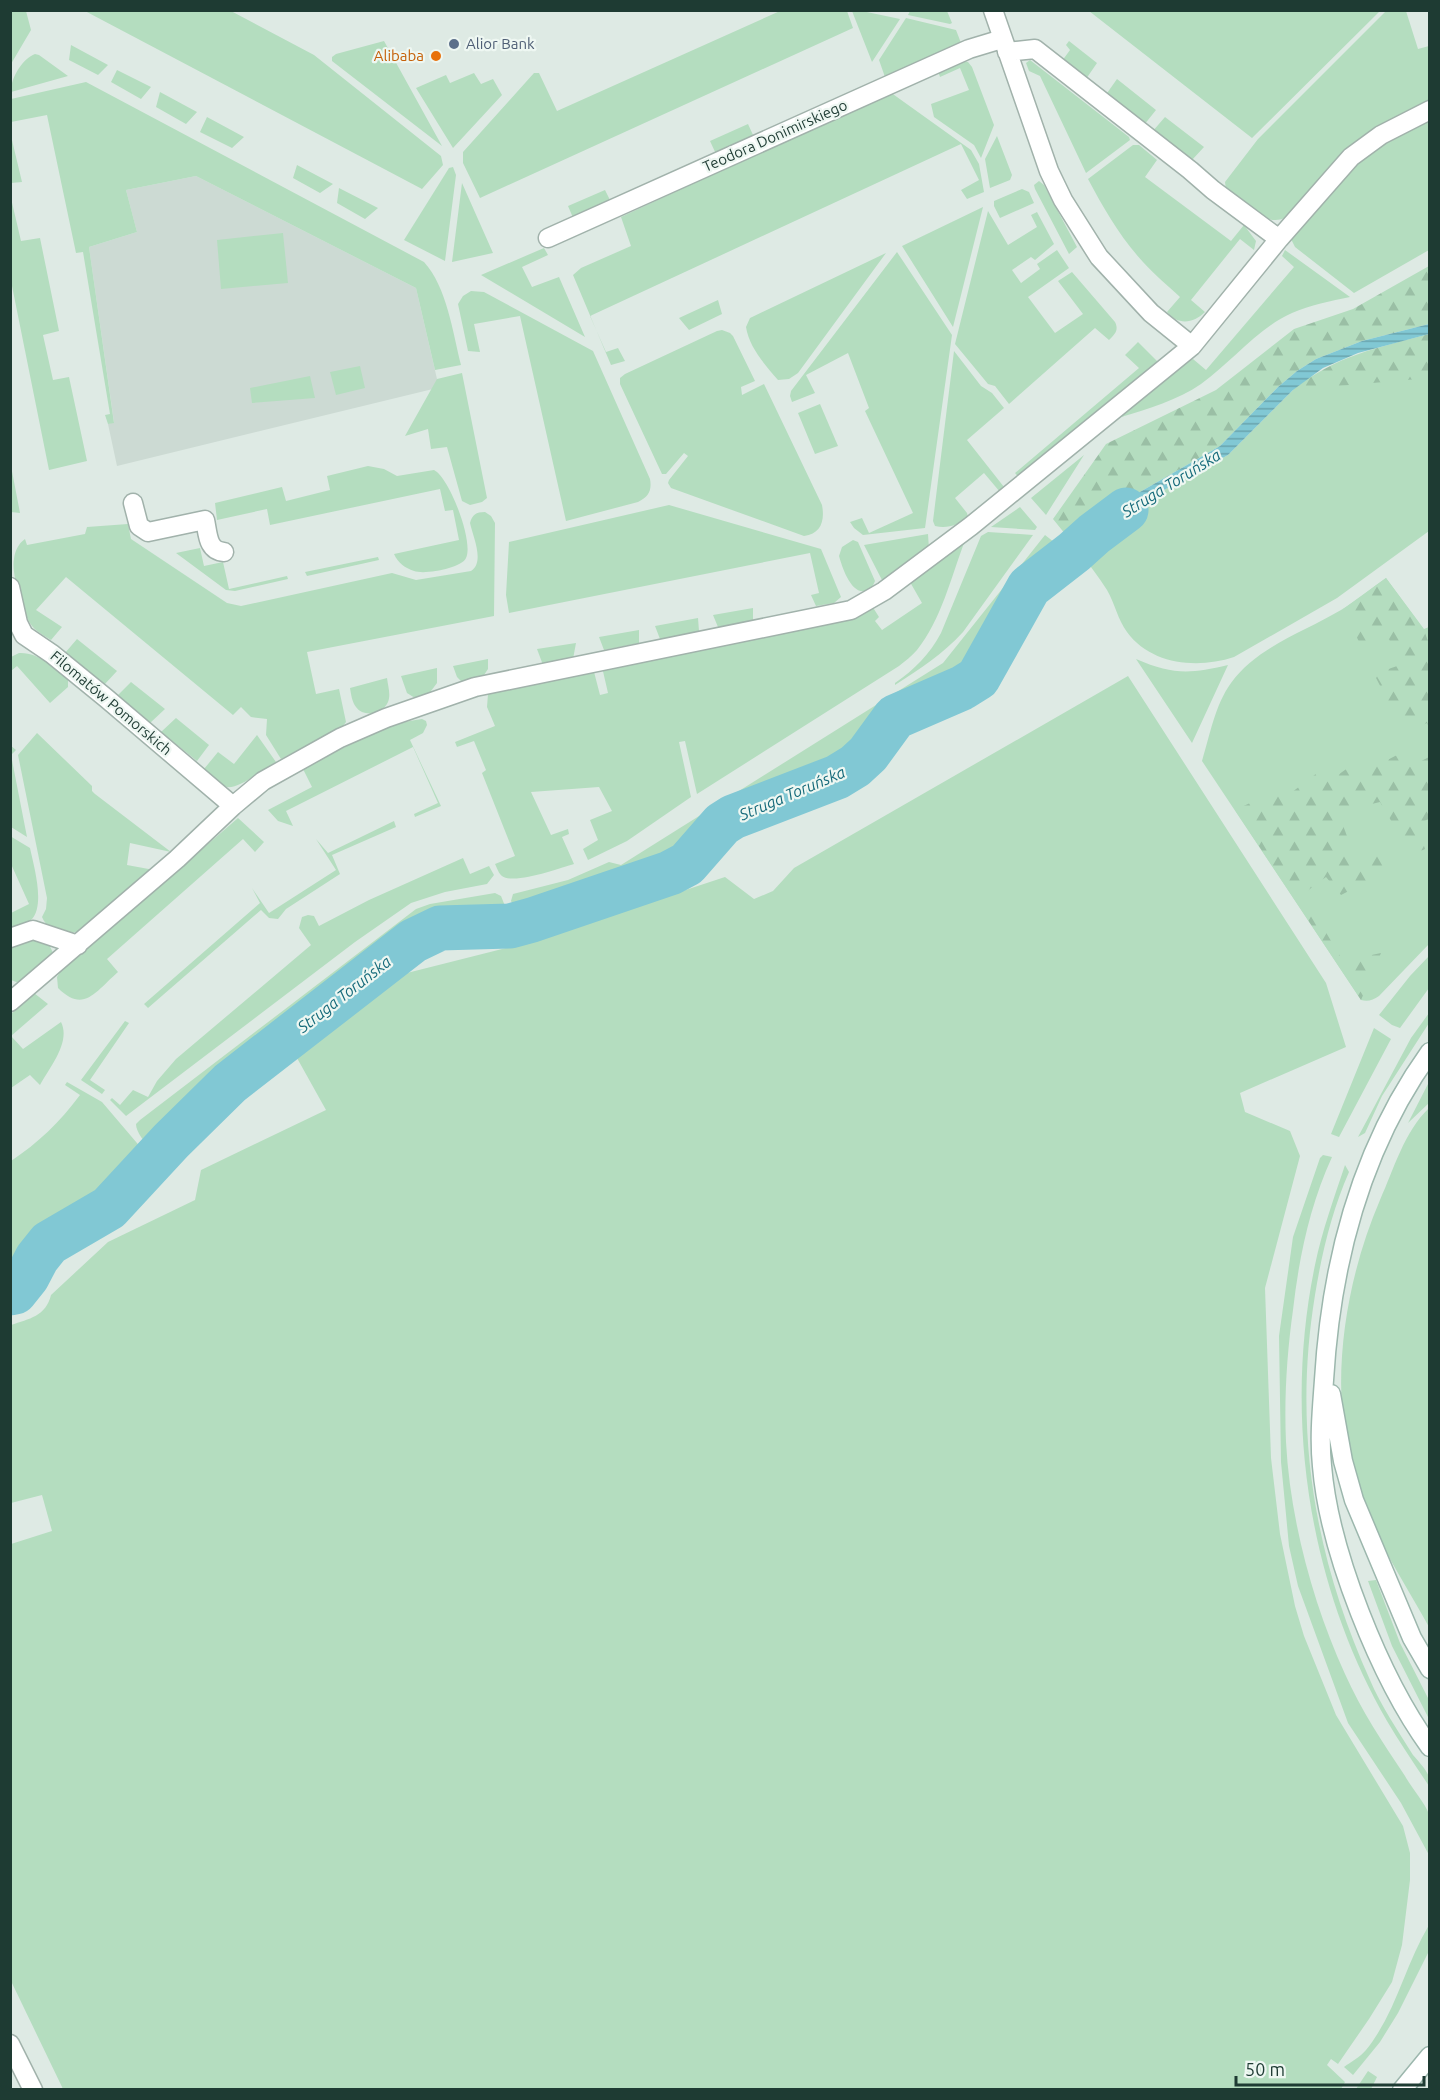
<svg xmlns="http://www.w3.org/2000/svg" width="1440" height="2100" viewBox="0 0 1440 2100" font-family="Ubuntu,sans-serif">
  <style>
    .built { fill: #ccdad3 }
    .green { fill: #b4ddbf }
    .forest { fill: url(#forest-firs) }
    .water { fill: url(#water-rules) }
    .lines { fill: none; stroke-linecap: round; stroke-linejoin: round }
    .river { stroke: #81c8d4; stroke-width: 45 }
    .minor-casing { stroke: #a1b2ab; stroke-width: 21 }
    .secondary-casing { stroke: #9cb7ad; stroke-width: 21 }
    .minor { stroke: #fff; stroke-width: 18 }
    .secondary { stroke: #fff; stroke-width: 18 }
    .service-dot { fill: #5c6f8a; stroke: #eef7f2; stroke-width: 2 }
    .food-dot { fill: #e8710a; stroke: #eef7f2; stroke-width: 2 }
    .labels { text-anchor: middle; stroke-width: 4.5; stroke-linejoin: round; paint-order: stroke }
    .service-label { font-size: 15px; fill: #4e5e75; stroke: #eef7f2; text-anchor: start }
    .food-label { font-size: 15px; fill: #c56008; stroke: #eef7f2; text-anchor: end }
    .street-label { font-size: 15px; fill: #1e3b33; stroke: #eef7f2 }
    .water-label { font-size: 16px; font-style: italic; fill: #156a7a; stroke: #eef7f2 }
  </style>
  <defs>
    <pattern id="forest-firs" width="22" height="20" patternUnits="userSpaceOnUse" patternTransform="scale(1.5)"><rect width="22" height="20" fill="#b4ddbf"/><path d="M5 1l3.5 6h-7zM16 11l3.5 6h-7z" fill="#9abfa5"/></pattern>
    <pattern id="water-rules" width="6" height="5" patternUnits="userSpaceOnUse" patternTransform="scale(1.5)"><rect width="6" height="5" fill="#81c8d4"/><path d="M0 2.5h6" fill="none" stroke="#69a4ad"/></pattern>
  </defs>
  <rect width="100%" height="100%" fill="#deeae4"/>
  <path class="built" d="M196,176L416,288L437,379V388L117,466L108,424L114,422L89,247L137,232L126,190Z"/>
  <path class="green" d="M11,10L26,11L31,30L11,64Z
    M85,11H231L314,55L441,156L443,165L422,189Z
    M780,11H847L853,28L480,198L463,163V152L534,73H539L557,111Z
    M852,11H862L900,19L872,62Z
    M910,11H947L952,23L950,24L908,15Z
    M1089,11H1380L1252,138Z
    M1386,11H1406L1418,49L1429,46V101L1360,140L1287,217C1265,229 1243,202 1226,190L1225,182L1258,139Z
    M906,18L956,30L961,43L885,77L879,60Z
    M384,41L442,146L332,61V57L336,54Z
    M1069,41L1097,63L1086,79L1062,61L1070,50L1066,45Z
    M71,45L108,65L98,75L69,60Z
    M35,54L39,55L68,76L11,92C10,79 23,58 35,54Z
    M1030,60L1129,137L1130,140L1086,173L1040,76L1029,71L1026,63Z
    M963,61L968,62L972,67L994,125L981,158L974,145L934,117L931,104L969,90L960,68L940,77L938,71Z
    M117,70L151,87L141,99L111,82Z
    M474,73L481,84L493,79L502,95L453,148L416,88L446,75L450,83Z
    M1117,79L1156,110L1144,125L1105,96Z
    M86,82L424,262C447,287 453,333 461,365L435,370L416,288L196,176L126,190L137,232L89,247L114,423L108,424L105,415L110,414L83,252L76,253L47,115L11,122V99Z
    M160,92L197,112L186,124L156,107Z
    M890,92L971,150L979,164L984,192L967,199L961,190L979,180L961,144L590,316L606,352L618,348L625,361L611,365L573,275L581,268L631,246L621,217Z
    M207,117L244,137L232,148L200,132Z
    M1165,117L1204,147L1192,160L1152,132Z
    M1429,121V250L1354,293L1295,247L1291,239L1366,154Z
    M748,124L753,135L716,154L710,141Z
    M11,136L22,182L11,183H10Z
    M997,136L1012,175L1010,180L990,188L985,159Z
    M1133,145H1139L1157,160L1145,177L1231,241L1244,225L1256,241L1254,250L1240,239L1191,300L1205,312C1194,323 1178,326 1167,312L1180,297C1168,286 1154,274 1143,262C1120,237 1104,209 1088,179Z
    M297,165L333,184L320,193L293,178Z
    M453,167L456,175L445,261L404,240L449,168Z
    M1039,181L1044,185L1077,247L1069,254L1035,189L1034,185Z
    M462,183L493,253L452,262Z
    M339,188L378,208L365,219L337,203Z
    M1022,189L1029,192L1034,203L1000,218L994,206V201Z
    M605,190L611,202L574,220L568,206Z
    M10,194L21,241L40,238L59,331L43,335L53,380L69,377L87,461L49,470L11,281Z
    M983,207L953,327L902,246Z
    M988,211L1008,245L1037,227L1031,215L1037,212L1054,244L1035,260L1031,257L1012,270L1021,283L1040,269L1037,264L1057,250L1069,268L1028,297L1055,333L1083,314L1058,281L1072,272L1115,322C1119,330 1115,334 1109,340L1095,328L1009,404L995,386L988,384L955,344Z
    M283,233L288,283L221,289L217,240Z
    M544,248L548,255L522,267L532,287L559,277L585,337L481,275Z
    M1285,250L1350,297C1331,301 1310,305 1292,313C1258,328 1232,362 1201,384C1178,400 1148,409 1121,417L1167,370L1193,359L1206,370L1294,267L1282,256Z
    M897,252L952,335L925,528L863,535L854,528L850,522L862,518L869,533L913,513L865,411L869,408L848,353L806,375L815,393L792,402L790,396L791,391Z
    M886,253L798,373L789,379L778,380C765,365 749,347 746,327L750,318Z
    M471,291L484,292L593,351L650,479C652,490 649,497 638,502L566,521L520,316L474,324L480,352L468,351L458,304L463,296Z
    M718,300L722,314L689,330L679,318Z
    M722,330L730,333L733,336L755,381L741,387L742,395L764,384L822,505C825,521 821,534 804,536L671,488L668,483L669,480L688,456L684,453L666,474H662L620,384V378L625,374L717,331Z
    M1429,334V531L1337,598L1234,657C1198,669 1151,665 1127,632C1118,620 1115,604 1107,590C1099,577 1089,565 1080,552L1144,501L1228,455L1293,390L1308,378Z
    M1138,342L1158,362L1023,482L1015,473L1139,368L1125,355Z
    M954,351L981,386L992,393L1004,408L967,440L1004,487L1000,492L984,473L955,498L967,513L968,517C959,525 947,529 935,526L933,521Z
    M360,366L365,388L336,395L330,372Z
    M462,373L487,498L482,502L470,505L462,501L447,447L431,449L428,429L405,436L437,379Z
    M310,376L315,398L252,403L250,388Z
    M820,404L838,446L815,454L798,413Z
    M1084,455L1046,515L1031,498Z
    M10,466H11L20,513L11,512Z
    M368,466L384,469L397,476L434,470C450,478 474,543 466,558C462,568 425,575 414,571C405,568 398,563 394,554L459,540L453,510L445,511L440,489L270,525L267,509L217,520L215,503L282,487L286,501L330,490L327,476Z
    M669,505L821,549L841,597L834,603L816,606L811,595L819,593L810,553L509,613L506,595L509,542Z
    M1020,507L1037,527L1035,530L991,527Z
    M485,512L491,516L495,523L494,616L307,652L316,694L339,689L346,722L340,730L281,759L266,735L267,719L251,717L241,707L233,715L66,577L36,610L62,627L51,640C45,636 37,632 32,626C23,615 11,573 14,559C15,551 18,544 25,539L27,545L85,534L87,527L128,524L131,539L227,603L241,606L392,573L416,580L471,571C485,562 473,537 470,523C472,515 476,512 485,512Z
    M988,532L1033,535L963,632C943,654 920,669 895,685V683C915,669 929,655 941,633L981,536Z
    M928,534L929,549L882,580L864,545Z
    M1045,535L1059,546L1039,564L1020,587L984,661L962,681L910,704L885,720L847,763L822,778L763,799L731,812L703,834L680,858L651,872L578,902L520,919L511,901L513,894L568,880L609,862L621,865L943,663Z
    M853,540L858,542L875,581C873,586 871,590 865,591C851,594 842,567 839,556L842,547Z
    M964,543C951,578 941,620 917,650C912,656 905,661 899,666L697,794L685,741L679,742L691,797L627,841L588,860L583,849L598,840L590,820L612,811L599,787L531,792L551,835L568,829L569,834L562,837L574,864C560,868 514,885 502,876C499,874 497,868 495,864L515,856L482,773L486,770L474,741L457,747L455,742L495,726L487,707L488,694L593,668L600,695L608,693L602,667L872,606L879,617L875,621L882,630L922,603L910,582Z
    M200,548L204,566L223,562L229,589L287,576L288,579L235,591L226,590L176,553Z
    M378,557L379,560L307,576L305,572Z
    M1386,578L1424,629L1429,627V944L1379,996C1373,1000 1368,1002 1361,1000L1202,761C1210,735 1215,705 1231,683C1257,647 1304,632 1341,610C1357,601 1371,588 1386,578Z
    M753,608V620L718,627L713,615Z
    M698,618L699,631L660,639L655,626Z
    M639,630V643L604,650L599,637Z
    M77,639L117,671L104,685L65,653Z
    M576,643L573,659L543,665L537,649Z
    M19,653C39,652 54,668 68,679V687L50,703L17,666L11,671V657Z
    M488,659V669L482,678L463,683L457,677L453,666Z
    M1136,659C1173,675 1190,674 1228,665L1192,743Z
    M437,668V683L428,695L415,698L407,693L401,676Z
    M1128,676L1326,983L1346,1047L1240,1093L1245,1112L1290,1131L1300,1156L1265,1288L1271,1458L1280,1534L1295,1606L1304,1636L1336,1715L1403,1826L1410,1853V1880L1402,1945L1392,1982L1369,2019L1338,2064L1331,2059L1327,2065L1345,2082L1341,2089H63L11,1981V1544L52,1531L42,1495L11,1503V1325C29,1319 46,1316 51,1295L108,1242L195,1200L201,1170L326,1110L297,1058L403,974L522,944L725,877L754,899L773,891L794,868Z
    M387,678C388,686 391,695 388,702C383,714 364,718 356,707C352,702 351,694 350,688Z
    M131,682L165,709L150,723L116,697Z
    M176,718L209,745L197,761L161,732Z
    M422,719L426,721L427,725L423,733L410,740L441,806L415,817L414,814L438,803L413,747L286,811L293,826L278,821L268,810L312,787L303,769C337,752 384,723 422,719Z
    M37,733L92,786V791L95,794L171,852L130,843L127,865L154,870L81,930C67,937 48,932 42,917L46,909L47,898L18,755Z
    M257,735L276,762C265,768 239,789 227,787C219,785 210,774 204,769L218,752L234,764Z
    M10,745L16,750L11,755L27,837L11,827Z
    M238,818L264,842L255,852L243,839L107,959L118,972C96,991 84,1014 58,988L57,977L60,972Z
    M394,821L396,827L332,855L340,874L286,909L278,919L269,918L261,910L148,1008L144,1004L260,903L252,888L269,913L336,870L316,839L328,853Z
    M10,836L30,848C34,867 45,904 32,919C27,924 17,927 11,930V913L29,904L11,864Z
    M463,858L470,874L489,866L494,875L487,884L445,892L411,903L355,942L126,1116L110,1100L112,1098L120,1105L133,1090L148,1097L157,1081L176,1059L311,945L299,928L302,917L308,915L314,916L319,926L369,900Z
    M495,893L501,896L511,921L442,925L419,933L400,945L228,1078L152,1147C145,1144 136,1132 136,1124L140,1120L416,909L430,904Z
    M29,937L48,942L53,953L19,983L11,980L10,946Z
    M1429,956V988L1400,1028L1392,1025L1379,1015L1410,976Z
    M34,993L48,1004L11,1036L23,1049L61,1022C71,1042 50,1067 40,1085L30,1075L11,1088V1014Z
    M1429,1013V1023L1382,1096L1365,1133L1358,1137L1411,1038Z
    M125,1021L129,1023L90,1080L105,1090L102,1094L81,1080Z
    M1374,1028L1391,1039L1339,1137L1331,1134Z
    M67,1082L102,1102L148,1156C133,1178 115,1199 93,1213C78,1223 61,1228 47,1239C31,1251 25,1272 11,1287V1161C38,1143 60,1122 80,1095L65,1085Z
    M1429,1082V1103L1408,1123Z
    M1429,1108V1627C1406,1585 1380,1546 1362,1502C1325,1408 1341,1291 1380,1200C1394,1169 1404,1132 1429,1108Z
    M1323,1155L1332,1157C1310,1205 1299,1257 1293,1310C1287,1353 1284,1398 1286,1442C1290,1519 1313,1604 1345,1674C1361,1710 1383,1743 1405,1776C1411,1787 1425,1803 1429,1814C1432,1824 1430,1845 1429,1855L1401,1803L1348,1723L1298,1586L1289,1546L1281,1462L1279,1336L1293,1237L1320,1158Z
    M1345,1165L1349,1172C1332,1211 1322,1252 1315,1295C1293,1429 1314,1556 1370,1680C1381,1706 1398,1731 1413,1755C1418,1761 1426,1769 1429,1777C1430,1778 1429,1784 1429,1786C1415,1765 1400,1743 1387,1721C1309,1586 1283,1418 1315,1265C1322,1231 1334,1198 1345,1165Z
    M1376,1580L1400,1643L1429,1700V1719L1392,1646L1368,1581Z
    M1429,1925V1951L1398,2013L1380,2042L1353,2075L1344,2067C1351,2062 1360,2057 1366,2050C1396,2013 1405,1965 1429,1925Z
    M1368,2071L1377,2077L1371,2089H1356Z"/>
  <path class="forest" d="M1429,266V324L1362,341L1316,359L1297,371L1278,387L1220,446L1133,496L1074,545L1053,519L1106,444L1216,390L1294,329L1353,309Z
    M1429,334V378L1293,390C1337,355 1377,348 1429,334Z
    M1386,578L1424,630L1429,644V727L1427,723L1405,734L1374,674L1400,665L1389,639L1364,652L1343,609Z
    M1399,754L1410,767L1429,757V819L1417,824L1425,849L1412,856L1380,802L1338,812L1357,863L1381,852L1386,872L1341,895L1326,877L1303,894L1343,961L1381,953L1361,1000L1235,810L1278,790L1283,799L1321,770L1331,780L1356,762L1364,772Z"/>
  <path class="water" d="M1429,324V334L1358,353L1323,368L1293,390L1228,455L1144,501L1080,552L1074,545L1133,496L1220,446L1278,387L1297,371L1316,359L1362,341Z"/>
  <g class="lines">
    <path class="river" d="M10,1293L15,1292L27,1277L37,1258L49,1243L109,1208L171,1141L230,1083L413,941L440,928L510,926L532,920L670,873L687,864L722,824L733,817L837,777L855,766L868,754L895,717L962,688L978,678L1029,587L1074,552L1094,534L1126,510"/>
    <g class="minor-casing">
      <path id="minor" d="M993,10L1049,171L1063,200L1099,257L1151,313L1192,346
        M548,238L969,49L1002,39
        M1279,239L1351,157L1381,135L1430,110
        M133,503L139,526L148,532L205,520C208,533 207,551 224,552
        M10,587L18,623L24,635L52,654L106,698L233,806
        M10,938L33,930L78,945
        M10,1002L177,859L233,806L263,781L340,738L386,718L475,687L851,610L884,591L971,526L1170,364L1192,346L1279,239L1213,190L1190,170L1035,49L1007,52
        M10,2044L33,2090"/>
    </g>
    <g class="secondary-casing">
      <path id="secondary" d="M1430,1052C1361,1148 1331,1264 1324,1380C1322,1408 1319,1437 1322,1466C1329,1551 1380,1678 1430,1747
        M1331,1394L1343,1461L1354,1500L1412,1638L1430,1669
        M1402,2090L1430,2056"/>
    </g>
    <use href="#minor" class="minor"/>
    <use href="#secondary" class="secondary"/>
  </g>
  <circle class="service-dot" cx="454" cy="44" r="6"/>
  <circle class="food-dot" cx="436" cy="56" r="6"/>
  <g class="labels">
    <g class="service-label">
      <text x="466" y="49">Alior Bank</text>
    </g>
    <g class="food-label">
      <text x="424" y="61">Alibaba</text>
    </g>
    <g class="street-label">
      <text transform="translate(775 136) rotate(-24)" y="5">Teodora Donimirskiego</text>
      <text transform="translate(111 703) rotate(40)" y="5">Filomatów Pomorskich</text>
    </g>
    <g class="water-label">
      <text transform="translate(1171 483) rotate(-32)" y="6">Struga Toruńska</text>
      <text transform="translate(792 793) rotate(-23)" y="6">Struga Toruńska</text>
      <text transform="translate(344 994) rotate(-38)" y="6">Struga Toruńska</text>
    </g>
  </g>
  <rect width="1440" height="2100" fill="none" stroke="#1e3b33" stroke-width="24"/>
  <path d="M1236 2076v9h188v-9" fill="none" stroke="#1e3b33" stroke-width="3"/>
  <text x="1245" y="2076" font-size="18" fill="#1e3b33" stroke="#eef7f2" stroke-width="4.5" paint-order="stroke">50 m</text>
</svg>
